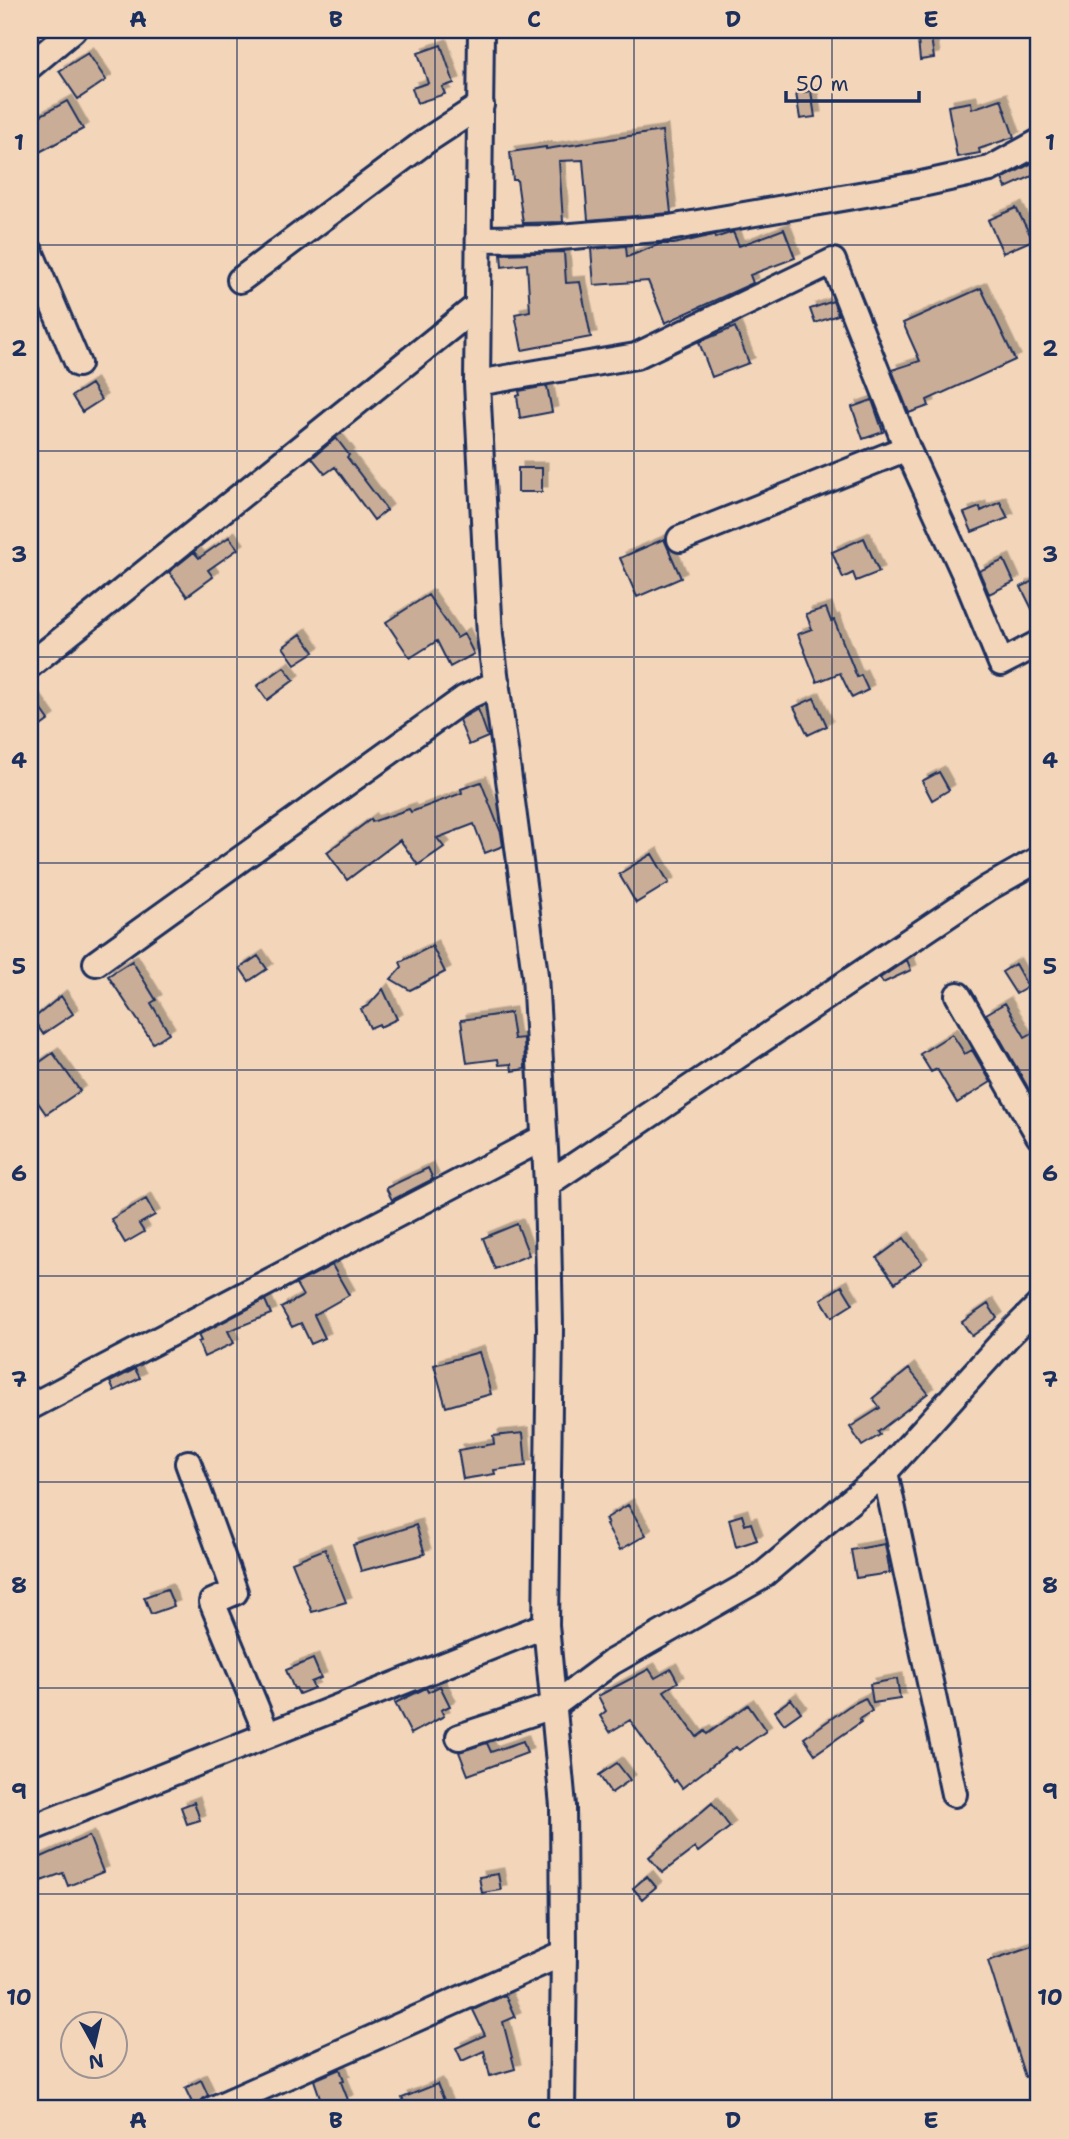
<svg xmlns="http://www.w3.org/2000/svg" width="1069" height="2139" viewBox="0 0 1069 2139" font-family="'Shantell Sans',sans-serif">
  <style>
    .building { fill: #c9ad97; stroke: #1b2f5e; stroke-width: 2; filter: url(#shadow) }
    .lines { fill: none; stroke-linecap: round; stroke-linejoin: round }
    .minor-casing { stroke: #1b2f5e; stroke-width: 30 }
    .minor { stroke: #f3d6b9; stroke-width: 24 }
    .grid { fill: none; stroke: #1b2f5e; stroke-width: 2; stroke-opacity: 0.55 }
    .neatline { fill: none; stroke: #1b2f5e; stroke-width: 2.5 }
    .grid-label { font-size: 23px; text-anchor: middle; font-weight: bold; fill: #1b2f5e }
  </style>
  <defs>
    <filter id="shadow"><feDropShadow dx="5.5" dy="-5.5" stdDeviation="0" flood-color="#0004"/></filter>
  </defs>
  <rect width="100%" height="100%" fill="#f3d6b9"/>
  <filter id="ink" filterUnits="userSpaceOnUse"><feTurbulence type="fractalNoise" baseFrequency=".0143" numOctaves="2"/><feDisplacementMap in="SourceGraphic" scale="14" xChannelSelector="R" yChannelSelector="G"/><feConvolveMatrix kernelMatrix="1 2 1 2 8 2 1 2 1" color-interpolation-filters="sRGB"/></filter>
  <g filter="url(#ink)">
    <path class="building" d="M917,30H930L934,58L920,60Z
      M441,45L454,83L442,87L445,94L417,103L412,88L428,83L418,53Z
      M88,53L106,80L78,99L59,71Z
      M811,91L815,117L800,119L796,93Z
      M1001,99L1014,137L979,149L980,153L957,157L948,106L971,102L972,109Z
      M67,101L83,129L30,157V121Z
      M662,131L671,213L588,220L583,160L559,161L563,222L523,223L517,180H513L510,152L546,147V149Z
      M1034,162L1039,173L1006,188L1002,179Z
      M1016,208L1033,240L1003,253L988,220Z
      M784,229L795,258L750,275L753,283L665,323L648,281L594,285L591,249L626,246L627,257L660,244H674L714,235L715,238L733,232L739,246Z
      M564,252L566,283L580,282L591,337L522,350L515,314L530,311L527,264L502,267L501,254Z
      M981,288L1015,360L927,400L929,406L909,413L892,370L920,361L903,323Z
      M833,301L838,315L815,323L810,309Z
      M735,327L749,363L712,377L699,342Z
      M91,384L101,400L82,412L72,396Z
      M547,386L552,412L520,418L517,396L520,395L519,391Z
      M872,400L883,432L863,439L852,407Z
      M336,438L349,455L347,457L387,510L374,520L335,467L325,474L312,458Z
      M518,468H542V492H518Z
      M1000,502L1008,518L972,532L964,513L980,507L981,511Z
      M229,537L238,549L208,570L213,577L187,596L169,572L194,552L199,558Z
      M864,538L879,572L856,581L853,573L843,578L832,552Z
      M664,539L681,578L637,597L620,558Z
      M1004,560L1014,582L989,594L979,571Z
      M1039,578V623L1021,587Z
      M428,595L457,638L464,634L474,654L450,667L437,641L410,658L386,622Z
      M826,608L831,621L834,620L857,677L861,675L868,690L852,698L840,673L817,682L798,634L812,629L806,614Z
      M301,634L314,652L295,664L283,647Z
      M284,667L294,680L267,700L257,686Z
      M30,693L49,720L30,734Z
      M814,698L827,726L808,735L794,707Z
      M478,709L488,737L469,745L459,720Z
      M939,772L949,790L932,800L922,781Z
      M481,782L501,833L503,846L485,853L474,824L437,838L444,847L418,865L400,840L347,880L327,852L371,819L372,822L409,809L411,812L462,793L461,789Z
      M652,854L669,883L636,903L619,874Z
      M432,946L445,972L410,990L391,979L402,967L400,962Z
      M258,956L267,969L249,981L240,968Z
      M907,960L911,970L883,983L880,978Z
      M132,961L156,1000L151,1003L169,1033L153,1043L108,976Z
      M1015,964L1028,987L1016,994L1002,972Z
      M383,989L397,1019L380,1027L379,1024L370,1028L361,1009L369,1005Z
      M61,996L73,1014L43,1034L33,1019Z
      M1005,1003L1025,1037L1034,1032L1039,1041V1107L986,1014Z
      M510,1013L514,1039L524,1038L525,1069L512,1071L511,1064L499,1065L498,1059L467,1063L461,1020Z
      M952,1034L965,1054L972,1050L991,1082L957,1103L937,1069L931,1072L920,1054Z
      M53,1053L80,1091L46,1114L30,1091V1069Z
      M428,1168L433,1179L392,1200L386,1188Z
      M146,1199L155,1215L139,1224L144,1232L125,1243L111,1219Z
      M517,1224L529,1255L495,1269L483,1238Z
      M904,1238L922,1263L895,1283L877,1258Z
      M332,1265L349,1295L314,1315L325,1338L311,1344L301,1323L292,1327L281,1308L303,1296L296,1284Z
      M842,1286L853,1304L832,1317L821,1299Z
      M265,1300L271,1314L228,1331L234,1343L204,1357L198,1342L201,1341L198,1335Z
      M988,1304L997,1318L972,1336L962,1322Z
      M479,1352L491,1394L446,1407L434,1365Z
      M135,1369L140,1378L114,1391L110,1382Z
      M909,1369L928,1393L878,1432L880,1435L862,1446L850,1427L880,1408L873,1398Z
      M523,1433L526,1466L494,1470L495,1474L463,1479L458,1450L494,1444L493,1436Z
      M628,1505L646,1535L620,1550L606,1525L608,1524L605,1519Z
      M742,1515L745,1525L751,1523L757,1540L736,1547L729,1519Z
      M416,1525L425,1554L361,1571L353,1545Z
      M885,1544L890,1573L856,1578L851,1550Z
      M325,1549L346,1602L312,1612L292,1562Z
      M167,1589L174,1606L151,1614L144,1597Z
      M313,1659L321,1678L311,1682L314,1688L299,1694L296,1688L294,1689L286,1670Z
      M649,1669L655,1678L671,1669L678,1682L664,1691L697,1737L705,1731L707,1734L748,1705L766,1731L739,1750L736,1747L682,1788L676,1780L674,1782L630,1720L610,1732L600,1716L606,1711L598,1696Z
      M897,1679L900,1699L873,1703L870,1684Z
      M440,1686L450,1706L441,1710L444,1716L411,1734L395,1703L426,1688L428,1692Z
      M865,1698L872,1711L859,1719L861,1722L815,1754L804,1738L849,1706Z
      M791,1699L801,1712L784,1724L775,1711Z
      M523,1741L527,1753L468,1775L459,1752L487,1743L491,1752Z
      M617,1763L630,1780L611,1793L599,1775Z
      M194,1802L200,1820L187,1824L181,1807Z
      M712,1803L730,1827L698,1852L695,1848L662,1873L649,1857Z
      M89,1836L103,1872L68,1886L63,1873L30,1885V1862Z
      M498,1874L501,1890L482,1893L479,1877Z
      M647,1876L656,1887L642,1899L633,1888Z
      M1039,1944V2072L1025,2077L988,1961Z
      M505,1995L515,2017L503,2022L515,2069L490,2076L484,2051L462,2061L456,2048L485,2035L473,2010Z
      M340,2069L344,2081L341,2082L348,2100L324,2109L314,2080Z
      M201,2080L208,2095L201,2101L198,2109H195L185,2088Z
      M437,2084L448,2109H407L402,2098Z"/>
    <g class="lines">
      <g class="minor-casing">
        <path id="minor" d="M481,30L477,383L490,636L535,975L547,1184L550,1327L546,1625L563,1806L564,1953L562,2109
          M30,66L73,30
          M480,239L548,238L669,228L917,185L990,169L1039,142
          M30,251L78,364
          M240,280L426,141L481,105
          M477,383L636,356L833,261L907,448L965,575L1001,663L1039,643
          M680,539L907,448
          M30,665L477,306
          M96,963L465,698L497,683
          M958,995L1039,1136
          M547,1184L988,888L1039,859
          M30,1407L543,1138
          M188,1463L235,1592L212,1602L267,1734
          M885,1472L954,1794
          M459,1737L553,1706L612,1662L758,1579L885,1472L1008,1336L1039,1305
          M30,1829L546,1625
          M213,2109L564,1953"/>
      </g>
      <use href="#minor" class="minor"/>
    </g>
  </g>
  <path class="grid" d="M237,30V2109M435,30V2109M634,30V2109M832,30V2109M30,245H1039M30,451H1039M30,657H1039M30,863H1039M30,1070H1039M30,1276H1039M30,1482H1039M30,1688H1039M30,1894H1039"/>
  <rect width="1069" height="2139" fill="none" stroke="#f3d6b9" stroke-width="77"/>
  <g transform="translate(94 2045) rotate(172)"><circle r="33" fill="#f3d6b9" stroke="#9d9395" stroke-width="2"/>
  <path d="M0-5L12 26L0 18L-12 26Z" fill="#1b2f5e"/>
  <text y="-10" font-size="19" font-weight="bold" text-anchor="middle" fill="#1b2f5e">N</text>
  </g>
  <path d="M786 91v10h133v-10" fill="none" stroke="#1b2f5e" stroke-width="3.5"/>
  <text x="796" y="91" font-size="21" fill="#1b2f5e" stroke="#f3d6b9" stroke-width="5" paint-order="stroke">50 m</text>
  <rect x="38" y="38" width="992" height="2062" class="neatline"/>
  <g class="grid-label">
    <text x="138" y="27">A</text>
    <text x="336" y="27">B</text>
    <text x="534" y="27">C</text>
    <text x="733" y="27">D</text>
    <text x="931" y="27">E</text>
    <text x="19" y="150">1</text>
    <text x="1050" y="150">1</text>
    <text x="19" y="356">2</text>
    <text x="1050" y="356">2</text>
    <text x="19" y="562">3</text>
    <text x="1050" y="562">3</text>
    <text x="19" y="768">4</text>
    <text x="1050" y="768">4</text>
    <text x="19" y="974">5</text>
    <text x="1050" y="974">5</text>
    <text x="19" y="1181">6</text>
    <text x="1050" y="1181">6</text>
    <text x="19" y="1387">7</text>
    <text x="1050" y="1387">7</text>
    <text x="19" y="1593">8</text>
    <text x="1050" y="1593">8</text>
    <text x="19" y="1799">9</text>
    <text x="1050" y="1799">9</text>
    <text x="19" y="2005">10</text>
    <text x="1050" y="2005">10</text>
    <text x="138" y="2128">A</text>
    <text x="336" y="2128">B</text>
    <text x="534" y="2128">C</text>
    <text x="733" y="2128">D</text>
    <text x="931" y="2128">E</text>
  </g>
</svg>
